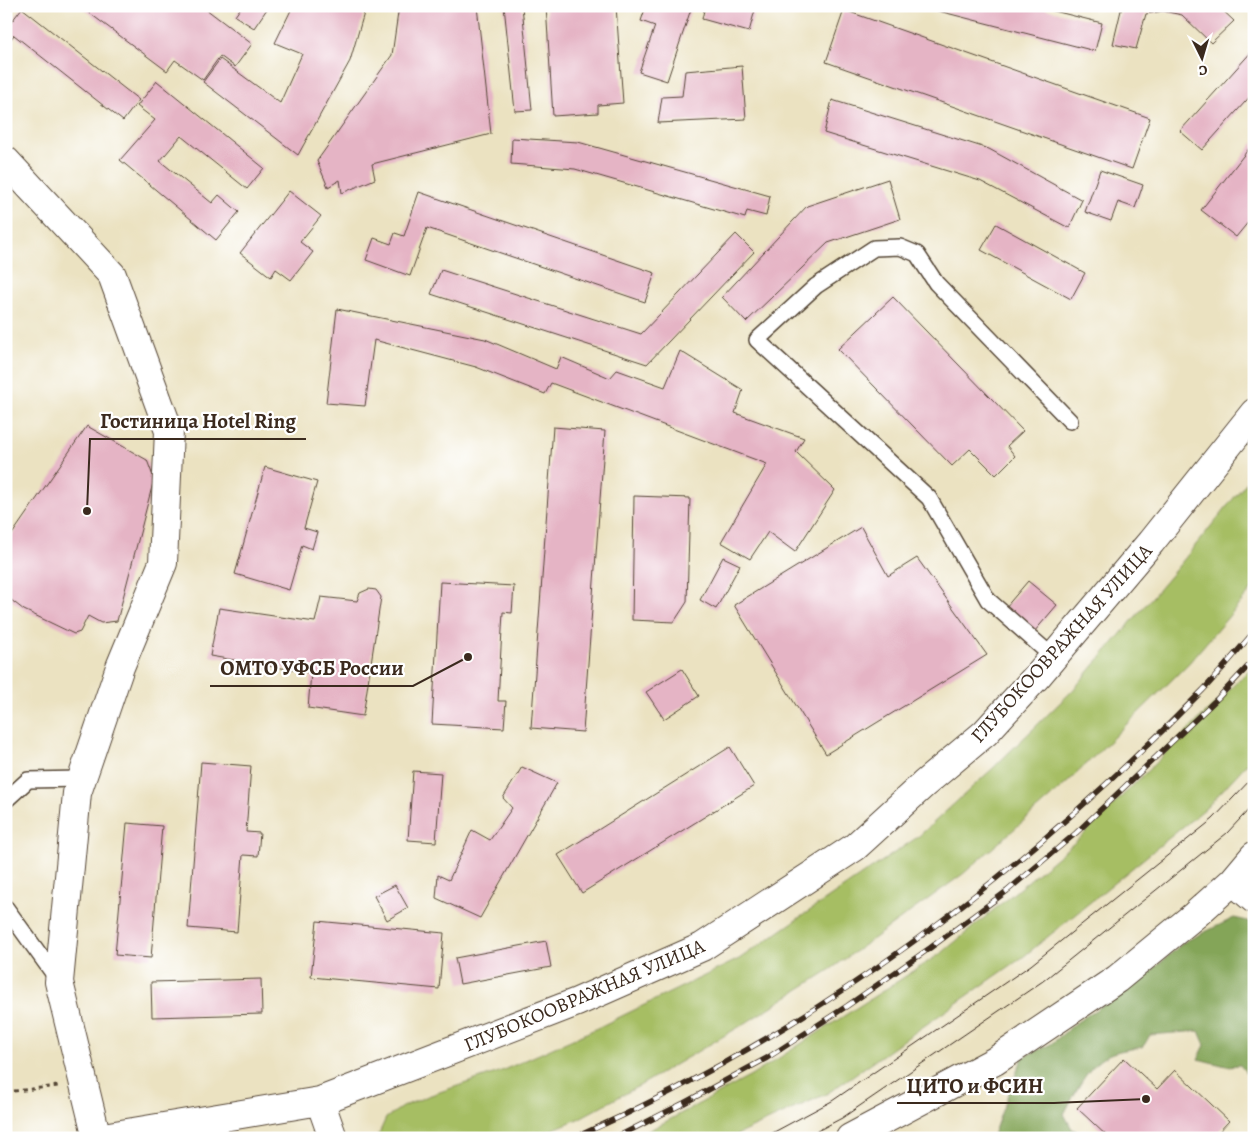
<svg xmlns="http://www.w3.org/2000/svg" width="1260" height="1144" viewBox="0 0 1260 1144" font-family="Alegreya,serif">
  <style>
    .green { fill: #a6be63; stroke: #707440 }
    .forest { fill: #84a559; stroke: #60683c }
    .building { fill: #e5b4c5 }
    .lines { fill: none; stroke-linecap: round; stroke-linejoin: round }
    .lane-casing { stroke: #554636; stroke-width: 18 }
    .street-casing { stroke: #554636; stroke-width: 30 }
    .secondary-casing { stroke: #554636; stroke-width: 30 }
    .path { stroke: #554636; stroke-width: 3; stroke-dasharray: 4 4; stroke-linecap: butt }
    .lane { stroke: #fff; stroke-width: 15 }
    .street { stroke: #fff; stroke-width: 28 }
    .secondary { stroke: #fff; stroke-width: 28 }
    .tram { stroke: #3b2a1e; stroke-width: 1 }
    .rail-casing { stroke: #3b2a1e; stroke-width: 5.5 }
    .rail { stroke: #fff; stroke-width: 4; stroke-dasharray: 11; stroke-linecap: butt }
    .labels { text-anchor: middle; stroke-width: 4.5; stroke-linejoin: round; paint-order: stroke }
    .street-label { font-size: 20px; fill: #3b2a1e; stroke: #fff }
    .leader { fill: none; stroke: #3b2a1e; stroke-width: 2 }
    .callout-dot { fill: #3b2a1e; stroke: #fff; stroke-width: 2 }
    .callout-label { font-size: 21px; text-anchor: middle; font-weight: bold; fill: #3b2a1e; stroke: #fff; stroke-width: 4.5; stroke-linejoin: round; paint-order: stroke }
  </style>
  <rect width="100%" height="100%" fill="#fff"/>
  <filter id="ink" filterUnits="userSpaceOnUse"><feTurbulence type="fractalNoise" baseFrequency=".02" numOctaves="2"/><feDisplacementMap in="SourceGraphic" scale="10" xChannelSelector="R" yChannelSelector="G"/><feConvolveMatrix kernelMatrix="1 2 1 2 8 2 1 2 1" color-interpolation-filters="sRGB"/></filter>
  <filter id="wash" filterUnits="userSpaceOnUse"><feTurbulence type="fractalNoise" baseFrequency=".0096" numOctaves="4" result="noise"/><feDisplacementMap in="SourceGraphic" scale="20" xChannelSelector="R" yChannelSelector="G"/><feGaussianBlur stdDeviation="1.12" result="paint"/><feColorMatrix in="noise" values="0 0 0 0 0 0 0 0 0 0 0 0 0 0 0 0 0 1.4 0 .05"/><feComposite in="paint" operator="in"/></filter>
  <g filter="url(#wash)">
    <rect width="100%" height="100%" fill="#ebe2c1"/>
    <path class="green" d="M1254,473V587L1188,664L1069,781L963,874L831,969L744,1024L641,1085L576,1120L531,1138H377L386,1118L402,1107L428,1096L499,1072L593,1030L739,959L919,836L991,770L1073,690L1177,568Z
      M1254,665V756L1206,808L1023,957L828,1093L730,1138H635L751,1076L943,952L1080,838Z"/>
    <path class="forest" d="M1234,918L1248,921L1254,924V1082L1240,1065L1226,1066L1198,1059L1205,1045L1199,1031L1150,1035L1143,1047C1133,1049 1118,1050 1108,1055C1087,1065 1075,1094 1064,1114L1072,1129L1093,1138H992L1011,1086L1023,1057L1051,1044L1077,1022L1141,980L1184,942Z"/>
    <g id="blocks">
      <path class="building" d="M80,6H202L252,44L235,67L220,56L203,80L175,60L167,71Z
        M242,6H269L254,28L235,16Z
        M293,6H366L350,61L298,155L203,82L220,59L280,103L302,54L275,43Z
        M399,6H477L491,134L372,164L375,179L342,193L340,180L328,187L317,161L392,55Z
        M504,6H522L532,110L515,111Z
        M546,6H616L623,103L598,105V113L553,116Z
        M646,6H692L667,81L639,72L655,26L641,21Z
        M705,6H756L749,32L702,19Z
        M919,6H1034L1102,23L1095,51Z
        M1122,6H1218L1234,21L1211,43L1182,15L1163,11L1146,14L1136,49L1113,44Z
        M22,8L139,100L123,121L14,35L6,45V23L9,25Z
        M844,10L1150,118L1132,169L826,62Z
        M1254,49V92L1202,150L1180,131Z
        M742,66L746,119L658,123L662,97L682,96L685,71Z
        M157,81L264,168L247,189L181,136L160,161L212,203L219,195L239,212L216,240L120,160L155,120L137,106Z
        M832,100L989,149L1082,200L1069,228L980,181L824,133Z
        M512,138L578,142L770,196L766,216L747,211L745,218L575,169L511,164Z
        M1254,142V215L1236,237L1201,210Z
        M1100,170L1143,185L1135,208L1118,202L1111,221L1085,212Z
        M888,179L900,219L828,243L746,322L722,297L807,206Z
        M289,191L321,216L300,242L313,252L291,280L276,269L271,277L240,253Z
        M419,192L655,273L645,302L427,228L410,276L366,260L374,238L391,244L395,233L404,236Z
        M996,224L1085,273L1071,299L981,250Z
        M736,234L754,252L647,364L431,294L441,270L641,334Z
        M893,297L1023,431L1007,446L1015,456L996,475L970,449L952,466L838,349Z
        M337,309L485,339L556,369L561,357L610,378L617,370L665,387L680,351L743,390L735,413L804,438L796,452L835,490L795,552L768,532L750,559L721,542L767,464L551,383L545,394L476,367L374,340L365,406L326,403Z
        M87,426L147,460L154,479L117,621L101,623L88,616L80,632L74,634L24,610L6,596V543Z
        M553,427L605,431L583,732L531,728Z
        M265,467L317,482L304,528L317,532L312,549L302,545L289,590L235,574Z
        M634,496L690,498L687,602L674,622L632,620Z
        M861,527L888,576L917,558L987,655L826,754L734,605Z
        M723,557L740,565L716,609L700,600Z
        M1028,581L1057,605L1034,632L1005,608Z
        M440,582L514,586L512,613L503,612L498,701H506L504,728L432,724Z
        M369,589L376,590L381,597L363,716L308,708L311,673L210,656L219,608L315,622L321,597L357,601L360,593Z
        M682,669L699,696L664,719L646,692Z
        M730,747L754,786L582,893L558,855Z
        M201,762L251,766L246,832L260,833L258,856L243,855L237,932L188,928Z
        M522,767L557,783L480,918L436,898L438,875L449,880L472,830L490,840L512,808L503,798Z
        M413,771L441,773L436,842L408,840Z
        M127,823L162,826L151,958L115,955Z
        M395,885L408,908L387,920L374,896Z
        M317,921L444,933L439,989L311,977Z
        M546,941L551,967L460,984L455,958Z
        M261,979L262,1014L152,1017L151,982Z
        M1124,1058L1157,1089L1175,1070L1229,1121L1213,1138H1109L1077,1108Z"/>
    </g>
  </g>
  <g filter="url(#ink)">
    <use href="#blocks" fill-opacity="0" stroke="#554636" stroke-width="1"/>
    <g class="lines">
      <g class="lane-casing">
        <path id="lane" d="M1053,657L988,600L929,498L757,340L816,286L874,248L900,247L917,254L936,283L1070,421
          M6,800L28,780L81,779
          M6,908L58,980"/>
      </g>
      <g class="street-casing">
        <path id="street" d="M6,161L112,275L169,431L163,563L120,667L77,793L59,982L97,1138
          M1233,881L1254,899
          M850,1138L995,1061L1117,979L1195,915L1233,881L1254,856"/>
      </g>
      <g class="secondary-casing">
        <path id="secondary" d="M320,1101L333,1138
          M97,1138L320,1101L577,1002L702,947L855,847L924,784L985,733L1039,674L1151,542L1254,413"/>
      </g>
      <path class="path" d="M6,1092L58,1086"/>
      <use href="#lane" class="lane"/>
      <use href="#street" class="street"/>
      <use href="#secondary" class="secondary"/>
      <path class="tram" d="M763,1138L832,1101L1031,965L1213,819L1254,776
        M804,1138L842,1118L1043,981L1227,833L1254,804"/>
      <g class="rail-casing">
        <path id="rail" d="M574,1138C811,1033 1022,876 1203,690C1220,672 1237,651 1254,632
          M615,1138L684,1103L767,1058L847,1006L930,948L1007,891L1076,833L1218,698L1254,660"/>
      </g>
      <use href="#rail" class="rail"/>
    </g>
  </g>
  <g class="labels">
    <g class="street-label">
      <text transform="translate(1061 643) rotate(-48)" y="7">ГЛУБОКООВРАЖНАЯ УЛИЦА</text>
      <text transform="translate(584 995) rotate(-23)" y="7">ГЛУБОКООВРАЖНАЯ УЛИЦА</text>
    </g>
  </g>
  <path class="leader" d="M87 511L90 439H306M468 657L413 686H210M1146 1099L1054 1103H897"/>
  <g class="callout-dot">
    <circle cx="87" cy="511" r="5"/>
    <circle cx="468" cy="657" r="5"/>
    <circle cx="1146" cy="1099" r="5"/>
  </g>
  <g class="callout-label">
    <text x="198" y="428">Гостиница Hotel Ring</text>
    <text x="312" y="675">ОМТО УФСБ России</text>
    <text x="975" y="1093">ЦИТО и ФСИН</text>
  </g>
  <rect width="1260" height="1144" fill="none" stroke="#fff" stroke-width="25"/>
  <g transform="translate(1202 58) rotate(175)" stroke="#ffffff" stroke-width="4" paint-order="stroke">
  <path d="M0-4L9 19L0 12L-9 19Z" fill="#3b2a1e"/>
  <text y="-8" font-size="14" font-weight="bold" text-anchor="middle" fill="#3b2a1e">С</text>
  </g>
</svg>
